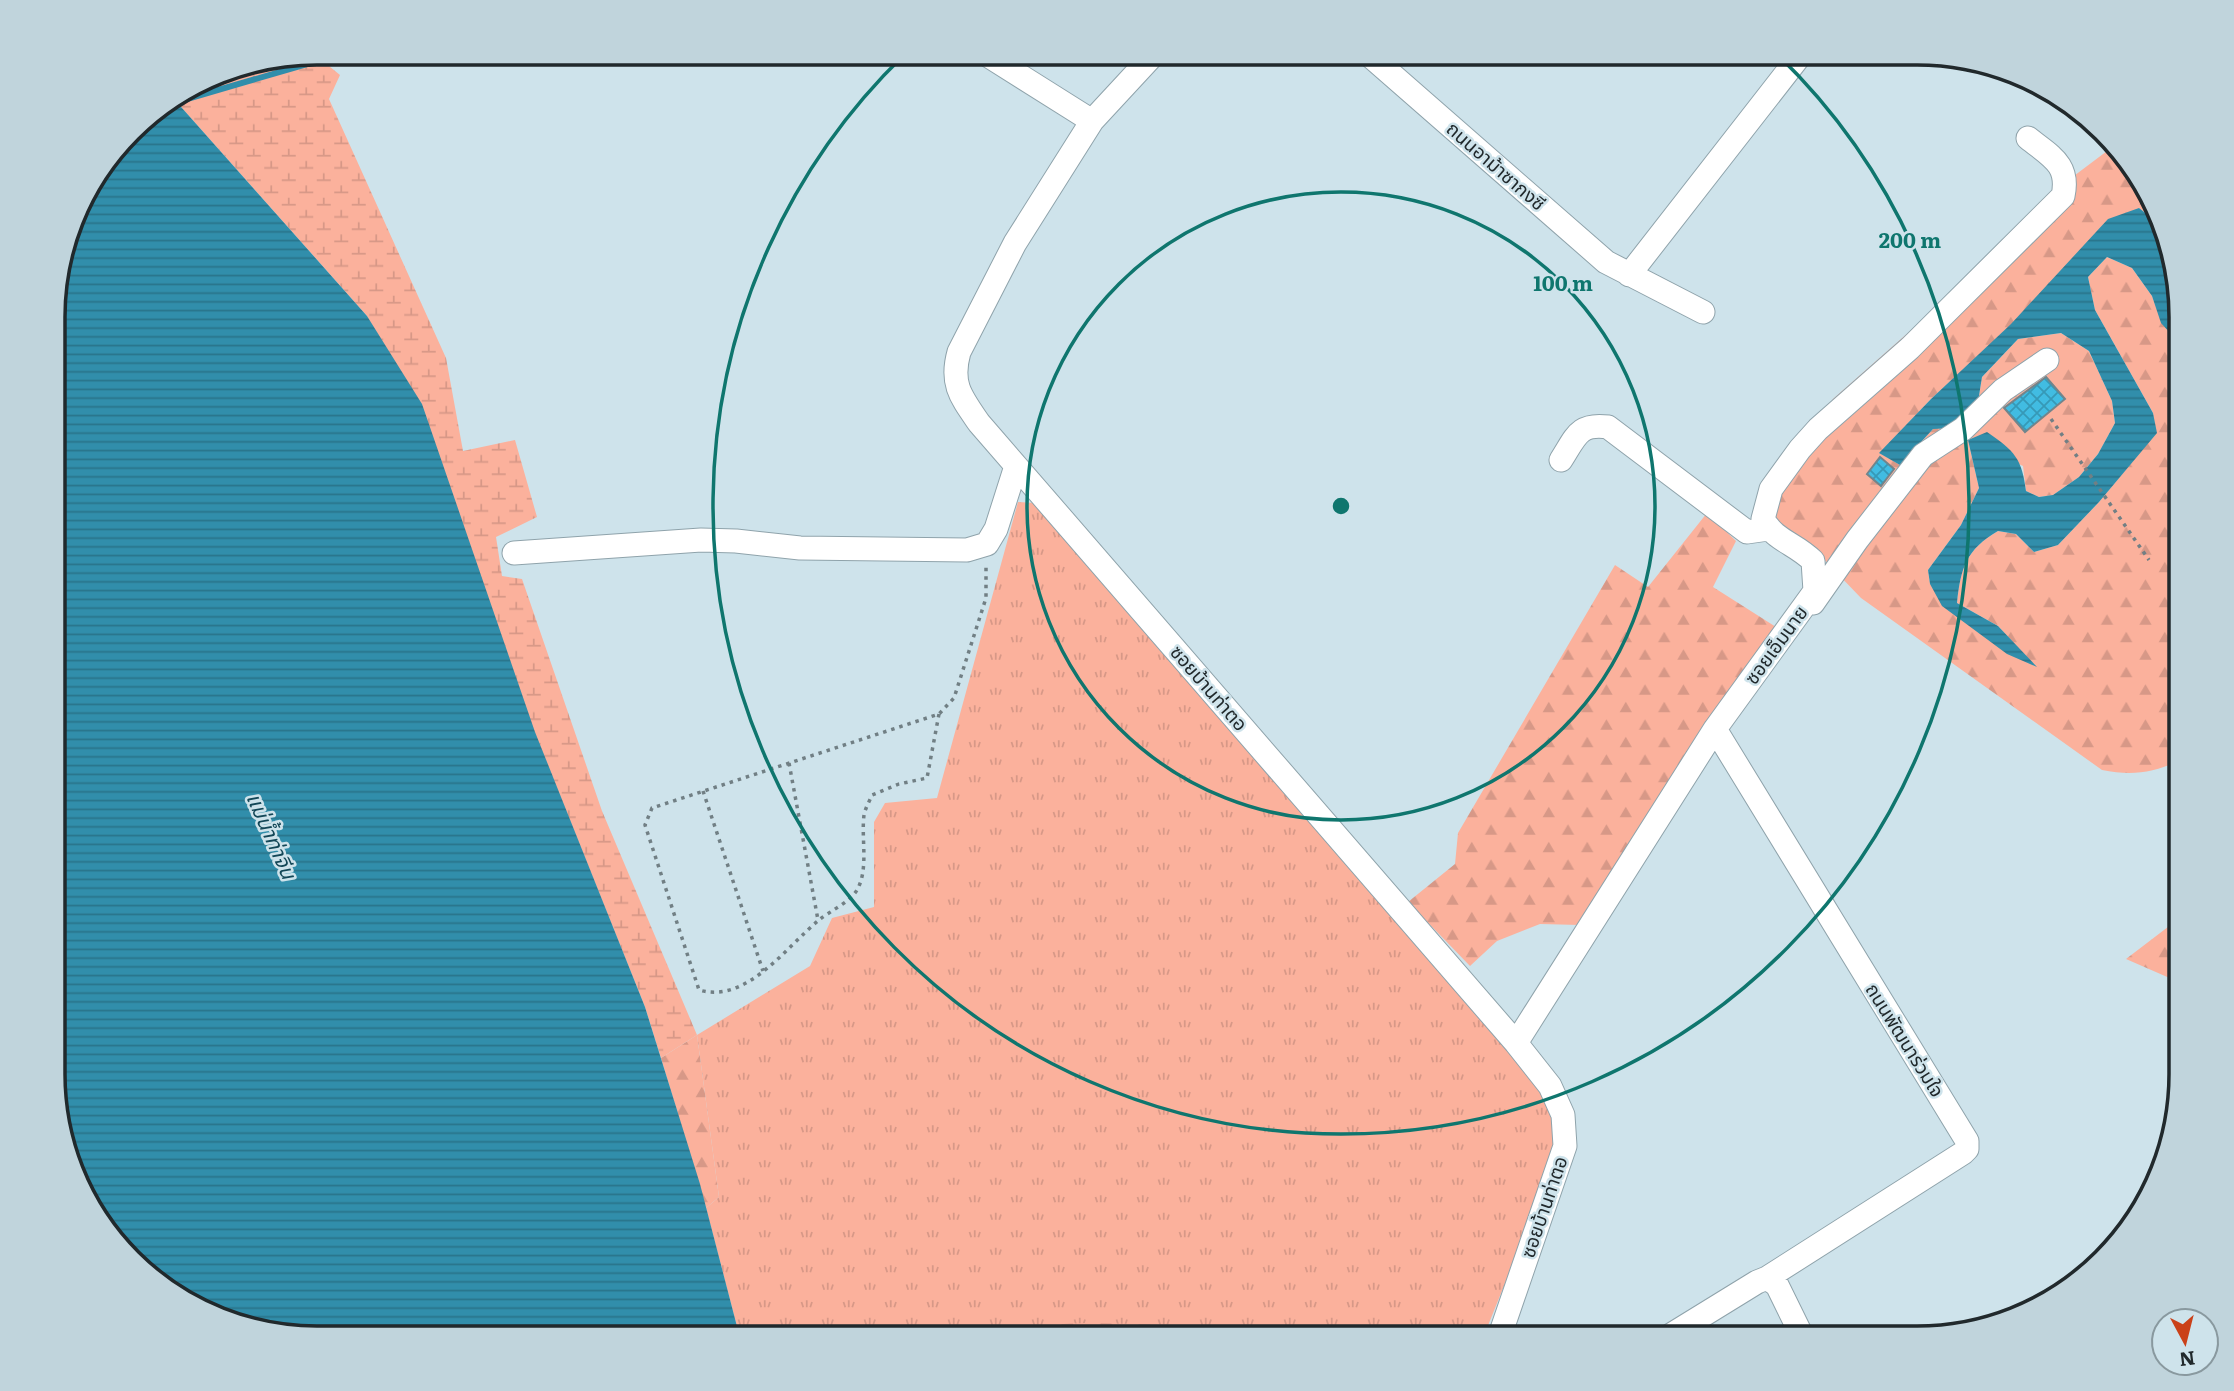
<svg xmlns="http://www.w3.org/2000/svg" width="2234" height="1391" viewBox="0 0 2234 1391" font-family="Literata,'Noto Sans Thai',serif">
  <style>
    .grass { fill: url(#grass-tufts) }
    .forest { fill: url(#forest-firs) }
    .wetland { fill: url(#wetland-marsh) }
    .water { fill: url(#water-rules) }
    .lines { fill: none; stroke-linecap: round; stroke-linejoin: round }
    .stream { stroke: #318eab; stroke-width: 6 }
    .building { fill: url(#building-cross-hatch); stroke: #71858c; stroke-width: 2 }
    .minor-casing { stroke: #8fa3ab; stroke-width: 25 }
    .path { stroke: #717f84; stroke-width: 3.5; stroke-dasharray: 3.5 5; stroke-linecap: butt }
    .minor { stroke: #fff; stroke-width: 23 }
    .ring { fill: none; stroke: #0f766e; stroke-width: 3.5 }
    .labels { text-anchor: middle; stroke-width: 5; stroke-linejoin: round; paint-order: stroke }
    .street-label { font-size: 19px; fill: #21292c; stroke: #cee3eb }
    .water-label { font-size: 21px; font-style: italic; fill: #134757; stroke: #cee3eb }
    .rim { fill: none; stroke: #21292c; stroke-width: 3.5 }
    .centre { fill: #0f766e; stroke: #cee3eb; stroke-width: 3.5 }
    .ring-label { font-size: 21px; text-anchor: middle; font-weight: bold; fill: #0f766e; stroke: #cee3eb; stroke-width: 5; stroke-linejoin: round; paint-order: stroke }
  </style>
  <defs>
    <pattern id="grass-tufts" width="24" height="20" patternUnits="userSpaceOnUse" patternTransform="scale(1.75)"><rect width="24" height="20" fill="#fbb19c"/><path d="M3 7l-1-3M5 7V3M7 7l1-3M15 17l-1-3M17 17v-4M19 17l1-3" fill="none" stroke="#d79887"/></pattern>
    <pattern id="forest-firs" width="22" height="20" patternUnits="userSpaceOnUse" patternTransform="scale(1.75)"><rect width="22" height="20" fill="#fbb19c"/><path d="M5 1l3.5 6h-7zM16 11l3.5 6h-7z" fill="#d79887"/></pattern>
    <pattern id="wetland-marsh" width="20" height="14" patternUnits="userSpaceOnUse" patternTransform="scale(1.75)"><rect width="20" height="14" fill="#fbb19c"/><path d="M1 5h8M5 5V1M11 12h8M15 12V8" fill="none" stroke="#d79887"/></pattern>
    <pattern id="water-rules" width="6" height="5" patternUnits="userSpaceOnUse" patternTransform="scale(1.75)"><rect width="6" height="5" fill="#318eab"/><path d="M0 2.5h6" fill="none" stroke="#29748b"/></pattern>
    <pattern id="building-cross-hatch" width="8" height="8" patternUnits="userSpaceOnUse" patternTransform="scale(1.75)"><rect width="8" height="8" fill="#41bce2"/><path d="M0 0l8 8M0 8l8-8" fill="none" stroke="#3699b7"/></pattern>
  </defs>
  <rect width="100%" height="100%" fill="#cee3eb"/>
  <path class="grass" d="M1018,502L1035,503L1551,1100L1559,1135L1551,1169L1483,1338H1290L1229,1326L974,1328L740,1338L706,1208L719,1197L697,1035L810,966L832,918L874,907V822L885,803L937,798Z"/>
  <path class="forest" d="M2111,148L2146,185L2158,223L2139,208L1931,399L1880,453L1900,465L1933,429L1978,402L1982,377L2018,339L2061,333L2089,351L2112,401L2115,423L2098,454L2079,477L2053,495L2039,497L2026,491L2023,466L1968,440L1979,488L1961,525L1928,570L1930,584L2035,666L1998,626L1957,603C1961,567 1966,550 1998,531L2016,534L2034,552L2058,545L2099,502L2156,433L2153,413L2095,310L2088,277L2107,257L2132,268L2152,296L2162,323L2181,345V760C2153,773 2132,776 2102,770L1861,598L1811,546L1753,522L1833,399L1952,294L2042,200Z
    M1707,513L1736,541L1713,587L1776,627L1580,925L1540,924L1497,941L1470,966L1408,902L1455,864L1458,833L1615,565L1648,587Z
    M2181,917V983L2126,959Z
    M697,1035L719,1197L706,1208L661,1058Z
    M1085,1323L1229,1326L1289,1338H934V1330Z"/>
  <path class="wetland" d="M313,53L340,75L329,99L446,358L463,451L515,440L537,517L496,537L502,576L522,579L602,811L697,1035L661,1058L645,1007L367,316L174,99L216,72Z"/>
  <path class="water" d="M174,99L367,316L422,404L535,732L645,1007L700,1184L740,1338H317L248,1329L170,1294L97,1221L55,1109V283L80,200L142,118Z
    M2139,208L2158,223L2181,300V345L2161,323L2152,296L2132,268L2107,257L2088,277L2095,310L2153,413L2157,433L2099,502L2058,545L2034,552L2016,534L1998,531C1966,550 1961,567 1957,603L1998,626L2037,667L2007,654L1942,606L1930,584L1928,570L1961,525L1979,488L1968,440L1987,432C2015,451 2022,459 2026,491L2039,497L2053,495L2079,477L2098,454L2115,423L2112,401L2089,351L2061,333L2018,339L1982,377L1978,402L1954,428L1933,429L1900,465L1879,453L1931,399L2011,324L2108,219Z"/>
  <g class="lines">
    <path class="stream" d="M163,106L345,53"/>
  </g>
  <path class="building" d="M2046,377L2065,399L2025,432L2004,408Z
    M1880,457L1894,469L1881,486L1867,474Z"/>
  <g class="lines">
    <g class="minor-casing">
      <path id="minor" d="M984,53L1092,121
        M1155,53L1092,121L1015,243L959,352C950,384 961,397 979,423L1516,1043L1550,1086L1563,1115L1565,1146L1499,1338
        M1367,53L1606,262L1703,312
        M1629,275L1802,53
        M1561,460C1576,437 1578,423 1608,427L1747,532L1768,529
        M514,553L701,540L736,541L800,548L967,550L987,544L996,529L1016,466
        M1813,603L1857,540L1923,455L1963,429L2003,390L2047,360
        M1715,729L1967,1141V1149L1963,1153L1767,1278
        M1516,1043L1715,729L1815,591L1813,561C1795,543 1775,541 1763,519L1771,489L1800,449L1818,429L1910,348L2063,196C2070,164 2050,156 2028,138
        M1666,1338L1757,1282L1767,1278L1777,1285L1803,1338"/>
    </g>
    <path class="path" d="M2051,419L2149,560
      M939,714L927,778L899,784L872,795C869,802 865,809 864,815C861,839 869,869 857,890C850,902 830,911 819,920C786,947 747,1004 699,990L645,825L652,808L939,714L954,698L986,598V565
      M789,763L818,920
      M703,791L763,971"/>
    <use href="#minor" class="minor"/>
  </g>
  <g class="ring">
    <circle cx="1341" cy="506" r="314"/>
    <path d="M1777 54A628 628 0 1 1 905 54"/>
  </g>
  <g class="labels">
    <g class="street-label">
      <text transform="translate(1496 166) rotate(41)" y="7">ถนนอาม้าซากงซี</text>
      <text transform="translate(1776 645) rotate(-54)" y="7">ซอยเอ็มนาย</text>
      <text transform="translate(1209 688) rotate(49)" y="7">ซอยบ้านท่าตอ</text>
      <text transform="translate(1905 1040) rotate(58)" y="7">ถนนพัฒนาร่วมใจ</text>
      <text transform="translate(1544 1207) rotate(-71)" y="7">ซอยบ้านท่าตอ</text>
    </g>
    <g class="water-label">
      <text transform="translate(271 836) rotate(66)" y="7">แม่น้ำท่าจีน</text>
    </g>
  </g>
  <path d="M0 0H2234V1391H0ZM317 65H1917A252 252 0 0 1 2169 317V1074A252 252 0 0 1 1917 1326H317A252 252 0 0 1 65 1074V317A252 252 0 0 1 317 65Z" fill="#c0d4dc" fill-rule="evenodd"/>
  <path class="rim" d="M317 65H1917A252 252 0 0 1 2169 317V1074A252 252 0 0 1 1917 1326H317A252 252 0 0 1 65 1074V317A252 252 0 0 1 317 65Z"/>
  <circle cx="1341" cy="506" r="10" class="centre"/>
  <g class="ring-label">
    <text x="1910" y="248">200 m</text>
    <text x="1563" y="291">100 m</text>
  </g>
  <g transform="translate(2185 1342) rotate(173)"><circle r="33" fill="#cee3eb" stroke="#89999f" stroke-width="2"/>
  <path d="M0-5L12 26L0 18L-12 26Z" fill="#ca4119"/>
  <text y="-10" font-size="19" font-weight="bold" text-anchor="middle" fill="#21292c">N</text>
  </g>
</svg>
